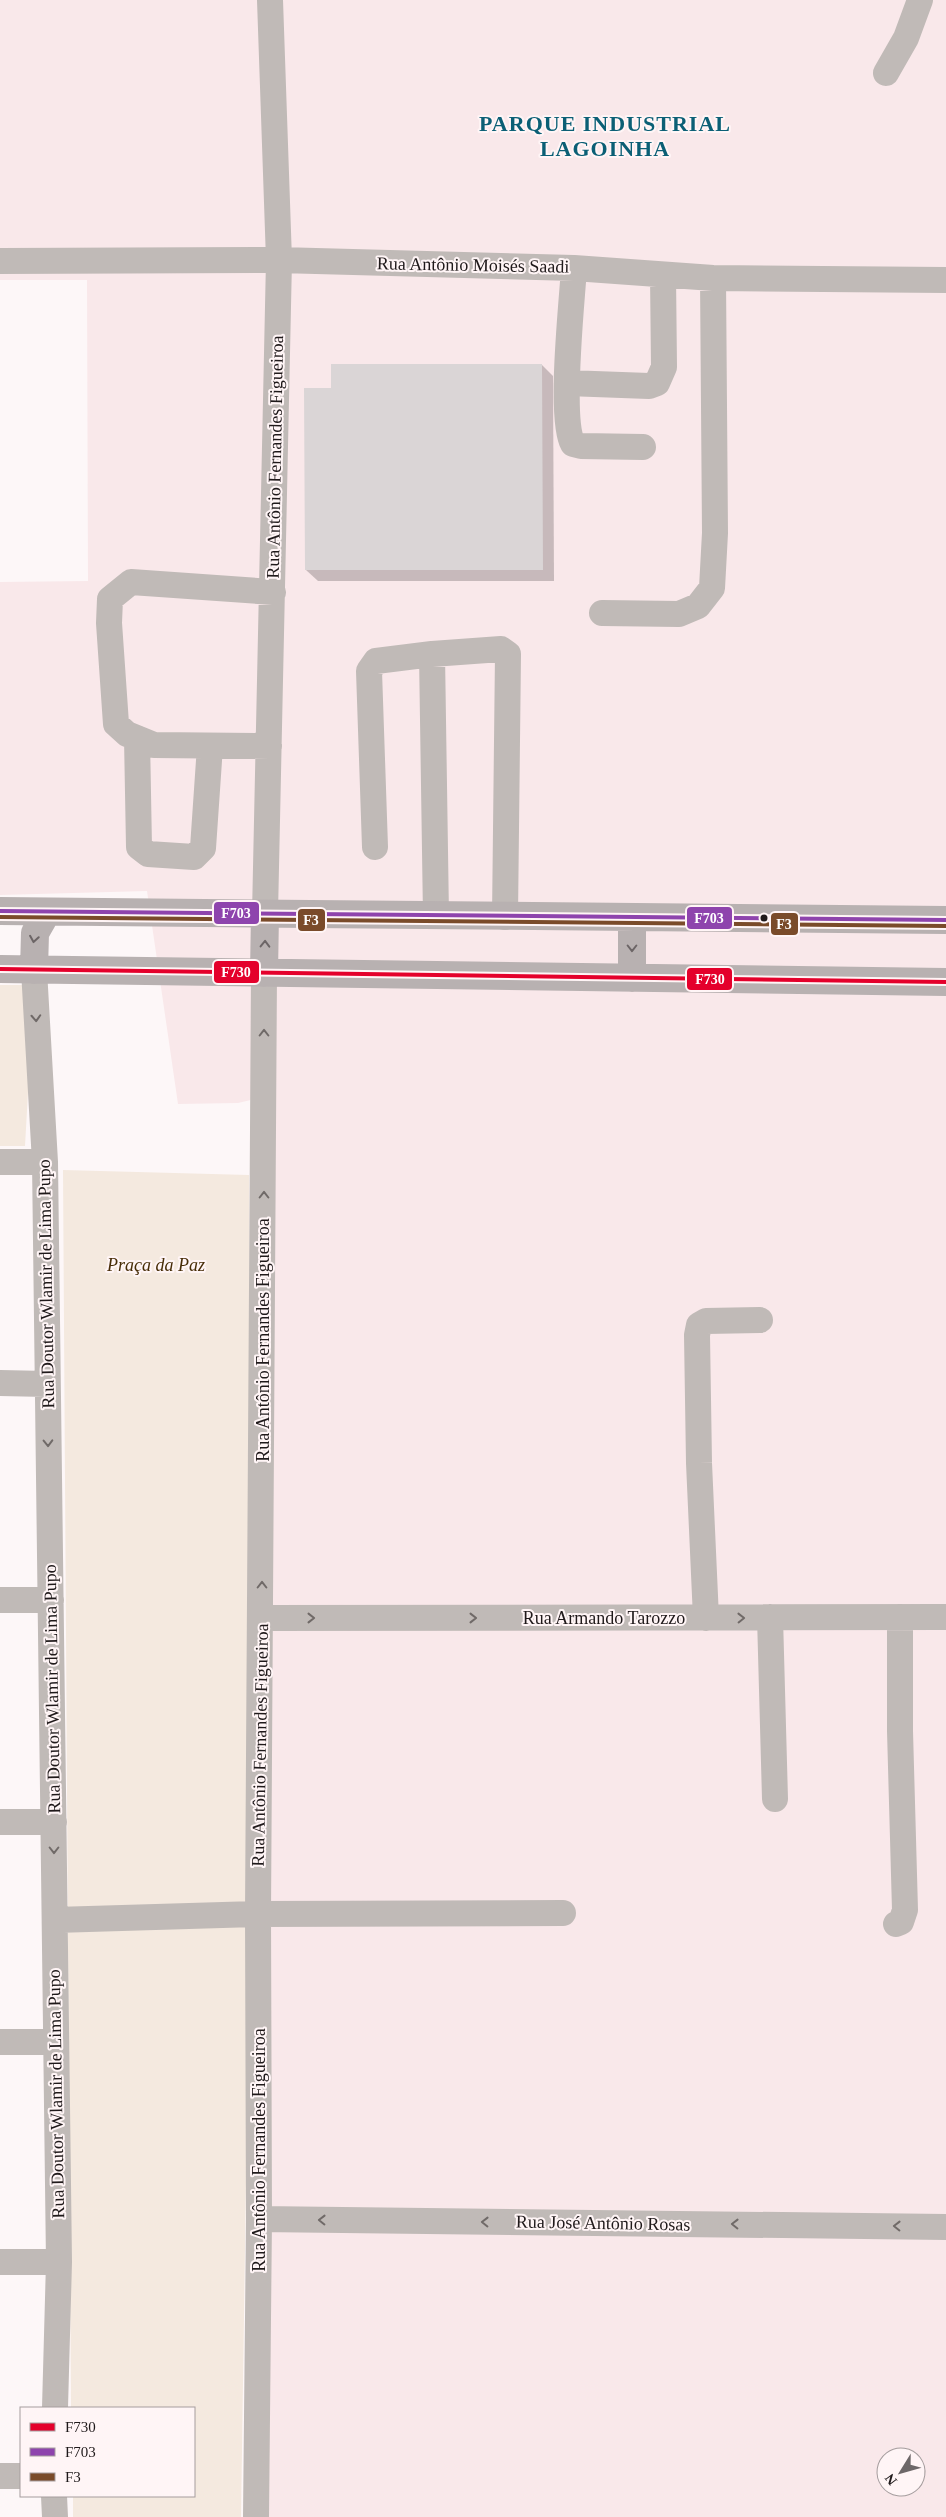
<svg xmlns="http://www.w3.org/2000/svg" width="946" height="2517" viewBox="0 0 946 2517" font-family="'Times New Roman',serif">
  <style>
    .built { fill: #f9e8ea; fill-rule: evenodd }
    .green { fill: #f4e9df }
    .shadow { fill: #0003 }
    .building { fill: #dad5d6 }
    .lines { fill: none; stroke-linecap: round; stroke-linejoin: round }
    .minor { stroke: #c0bab7; stroke-width: 26 }
    .major { stroke: #b8b1b1; stroke-width: 28 }
    .bus-1-casing { stroke: #fff5f6; stroke-width: 8 }
    .bus-2-casing { stroke: #fff5f6; stroke-width: 8 }
    .bus-3-casing { stroke: #fff5f6; stroke-width: 8 }
    .bus-1 { stroke: #e4002b; stroke-width: 4 }
    .bus-2 { stroke: #8e44ad; stroke-width: 4 }
    .bus-3 { stroke: #7a4b2a; stroke-width: 4 }
    .oneway { stroke: #6c6566 }
    .oneway2 { stroke: #706a68 }
    .bus-dot { fill: #1f191a; stroke: #fff5f6; stroke-width: 2 }
    .labels { text-anchor: middle; stroke-width: 4; stroke-linejoin: round; paint-order: stroke }
    .street-label { font-size: 18px; fill: #1f191a; stroke: #fff5f6 }
    .park-label { font-size: 18px; font-style: italic; fill: #472d07; stroke: #fff5f6 }
    .district-label { font-size: 22px; font-weight: bold; letter-spacing: 1px; fill: #0b5f75; stroke: #fff5f6 }
    .line-badge { stroke: #fff5f6; stroke-width: 2 }
    .badge-label { font-size: 14px; text-anchor: middle; font-weight: bold; fill: #fff }
  </style>
  <rect width="100%" height="100%" fill="#fdf7f8"/>
  <path class="built" d="M0,0H946V2517H258L264,1097L238,1103L178,1104L147,891L0,895V582L88,581L87,280H0ZM886,2457H916V2487H886Z"/>
  <path class="green" d="M0,985H34L25,1146H0Z
    M63,1170L249,1175L250,1914L241,2517H73V2496H194V2408H71Z"/>
  <path class="shadow" d="M542,365L553,376L554,581H318L306,570L332,389Z"/>
  <path class="building" d="M331,364H542L543,570H305L304,388H331Z"/>
  <g class="lines">
    <path class="minor" d="M886,73L906,38L920,0
      M0,261L279,260L574,268L713,278L946,280
      M574,268C572,302 559,419 573,444L581,446L643,447
      M567,383L649,386L657,383L664,367L663,275
      M602,613L679,614L698,606L712,588L715,533L713,278
      M432,654L501,649L508,654L505,917
      M137,738L139,847L148,854L194,857L203,848L210,746
      M269,746L154,745L127,734L116,724L109,623L110,599L131,582L273,592
      M375,847L369,671L376,661L432,654L436,916
      M265,914L279,260L270,0
      M34,970L45,1162L59,2262L55,2408
      M0,1162H45
      M0,1383L47,1384
      M0,1600H51
      M770,1617L775,1799
      M262,1618L946,1617
      M706,1618L699,1463L697,1335L699,1325L706,1321L760,1320
      M0,1822H54
      M55,1920L258,1914L563,1913
      M896,1924L901,1922L905,1910L900,1731V1617
      M0,2042H54
      M259,2219L946,2227
      M0,2262H59
      M0,2476H21
      M54,2496L55,2517
      M256,2517L259,2219L258,1914L264,973"/>
    <path class="major" d="M0,911L946,920
      M0,969L946,982
      M34,970L35,933L47,912
      M264,973L265,914
      M632,978V918"/>
    <g class="bus-1-casing">
      <path id="bus-1" d="M0,969L946,982"/>
    </g>
    <g class="bus-2-casing">
      <path id="bus-2" d="M0,911L946,920"/>
    </g>
    <g class="bus-3-casing">
      <path id="bus-3" d="M0,917L946,926"/>
    </g>
    <use href="#bus-1" class="bus-1"/>
    <use href="#bus-2" class="bus-2"/>
    <use href="#bus-3" class="bus-3"/>
  </g>
  <defs><path id="oneway-chevron" d="M-2-3.5L2.5 0L-2 3.5" fill="none" stroke-width="1.6" stroke-linecap="round" stroke-linejoin="round" transform="scale(1.25)"/></defs>
  <g class="oneway">
    <use href="#oneway-chevron" transform="translate(34 939) rotate(99)"/>
    <use href="#oneway-chevron" transform="translate(265 944) rotate(-89)"/>
    <use href="#oneway-chevron" transform="translate(632 948) rotate(90)"/>
  </g>
  <g class="oneway2">
    <use href="#oneway-chevron" transform="translate(36 1018) rotate(87)"/>
    <use href="#oneway-chevron" transform="translate(264 1033) rotate(-90)"/>
    <use href="#oneway-chevron" transform="translate(264 1195) rotate(-90)"/>
    <use href="#oneway-chevron" transform="translate(48 1443) rotate(89)"/>
    <use href="#oneway-chevron" transform="translate(262 1585) rotate(-90)"/>
    <use href="#oneway-chevron" transform="translate(311 1618)"/>
    <use href="#oneway-chevron" transform="translate(473 1618)"/>
    <use href="#oneway-chevron" transform="translate(741 1618) rotate(-1)"/>
    <use href="#oneway-chevron" transform="translate(54 1850) rotate(90)"/>
    <use href="#oneway-chevron" transform="translate(322 2220) rotate(-179)"/>
    <use href="#oneway-chevron" transform="translate(485 2222) rotate(-179)"/>
    <use href="#oneway-chevron" transform="translate(735 2224) rotate(-179)"/>
    <use href="#oneway-chevron" transform="translate(897 2226) rotate(-179)"/>
  </g>
  <circle class="bus-dot" cx="764" cy="918" r="4.5"/>
  <g class="labels">
    <g class="street-label">
      <text transform="translate(473 265) rotate(1)" y="6">Rua Antônio Moisés Saadi</text>
      <text transform="translate(275 457) rotate(-89)" y="6">Rua Antônio Fernandes Figueiroa</text>
      <text transform="translate(46 1284) rotate(-91)" y="6">Rua Doutor Wlamir de Lima Pupo</text>
      <text transform="translate(263 1340) rotate(-90)" y="6">Rua Antônio Fernandes Figueiroa</text>
      <text x="604" y="1624">Rua Armando Tarozzo</text>
      <text transform="translate(52 1689) rotate(-91)" y="6">Rua Doutor Wlamir de Lima Pupo</text>
      <text transform="translate(260 1745) rotate(-89)" y="6">Rua Antônio Fernandes Figueiroa</text>
      <text transform="translate(56 2094) rotate(-91)" y="6">Rua Doutor Wlamir de Lima Pupo</text>
      <text transform="translate(259 2150) rotate(-90)" y="6">Rua Antônio Fernandes Figueiroa</text>
      <text transform="translate(603 2223) rotate(1)" y="6">Rua José Antônio Rosas</text>
    </g>
    <g class="park-label">
      <text x="156" y="1271">Praça da Paz</text>
    </g>
    <g class="district-label">
      <text x="605" y="131">PARQUE INDUSTRIAL<tspan x="605" dy="25">LAGOINHA</tspan></text>
    </g>
  </g>
  <g class="line-badge">
    <rect x="213" y="901" width="47" height="24" rx="5" fill="#8e44ad"/>
    <rect x="686" y="906" width="47" height="24" rx="5" fill="#8e44ad"/>
    <rect x="297" y="908" width="29" height="24" rx="5" fill="#7a4b2a"/>
    <rect x="770" y="912" width="29" height="24" rx="5" fill="#7a4b2a"/>
    <rect x="213" y="960" width="47" height="24" rx="5" fill="#e4002b"/>
    <rect x="686" y="967" width="47" height="24" rx="5" fill="#e4002b"/>
  </g>
  <g class="badge-label">
    <text x="236" y="918">F703</text>
    <text x="709" y="923">F703</text>
    <text x="311" y="925">F3</text>
    <text x="784" y="929">F3</text>
    <text x="236" y="977">F730</text>
    <text x="710" y="984">F730</text>
  </g>
  <rect x="20" y="2407" width="175" height="90" fill="#fff5f6" stroke="#a59d9e"/>
  <rect x="30" y="2423" width="25" height="8" fill="#e4002b" stroke="#a59d9e"/>
  <text x="65" y="2432" font-size="15" fill="#1f191a">F730</text>
  <rect x="30" y="2448" width="25" height="8" fill="#8e44ad" stroke="#a59d9e"/>
  <text x="65" y="2457" font-size="15" fill="#1f191a">F703</text>
  <rect x="30" y="2473" width="25" height="8" fill="#7a4b2a" stroke="#a59d9e"/>
  <text x="65" y="2482" font-size="15" fill="#1f191a">F3</text>
  <g transform="translate(901 2472) rotate(233)"><circle r="24" fill="#fff5f6" stroke="#a59d9e"/>
  <path d="M0-4L9 19L0 12L-9 19Z" fill="#6d6768"/>
  <text y="-8" font-size="14" font-weight="bold" text-anchor="middle" fill="#1f191a">N</text>
  </g>
</svg>
